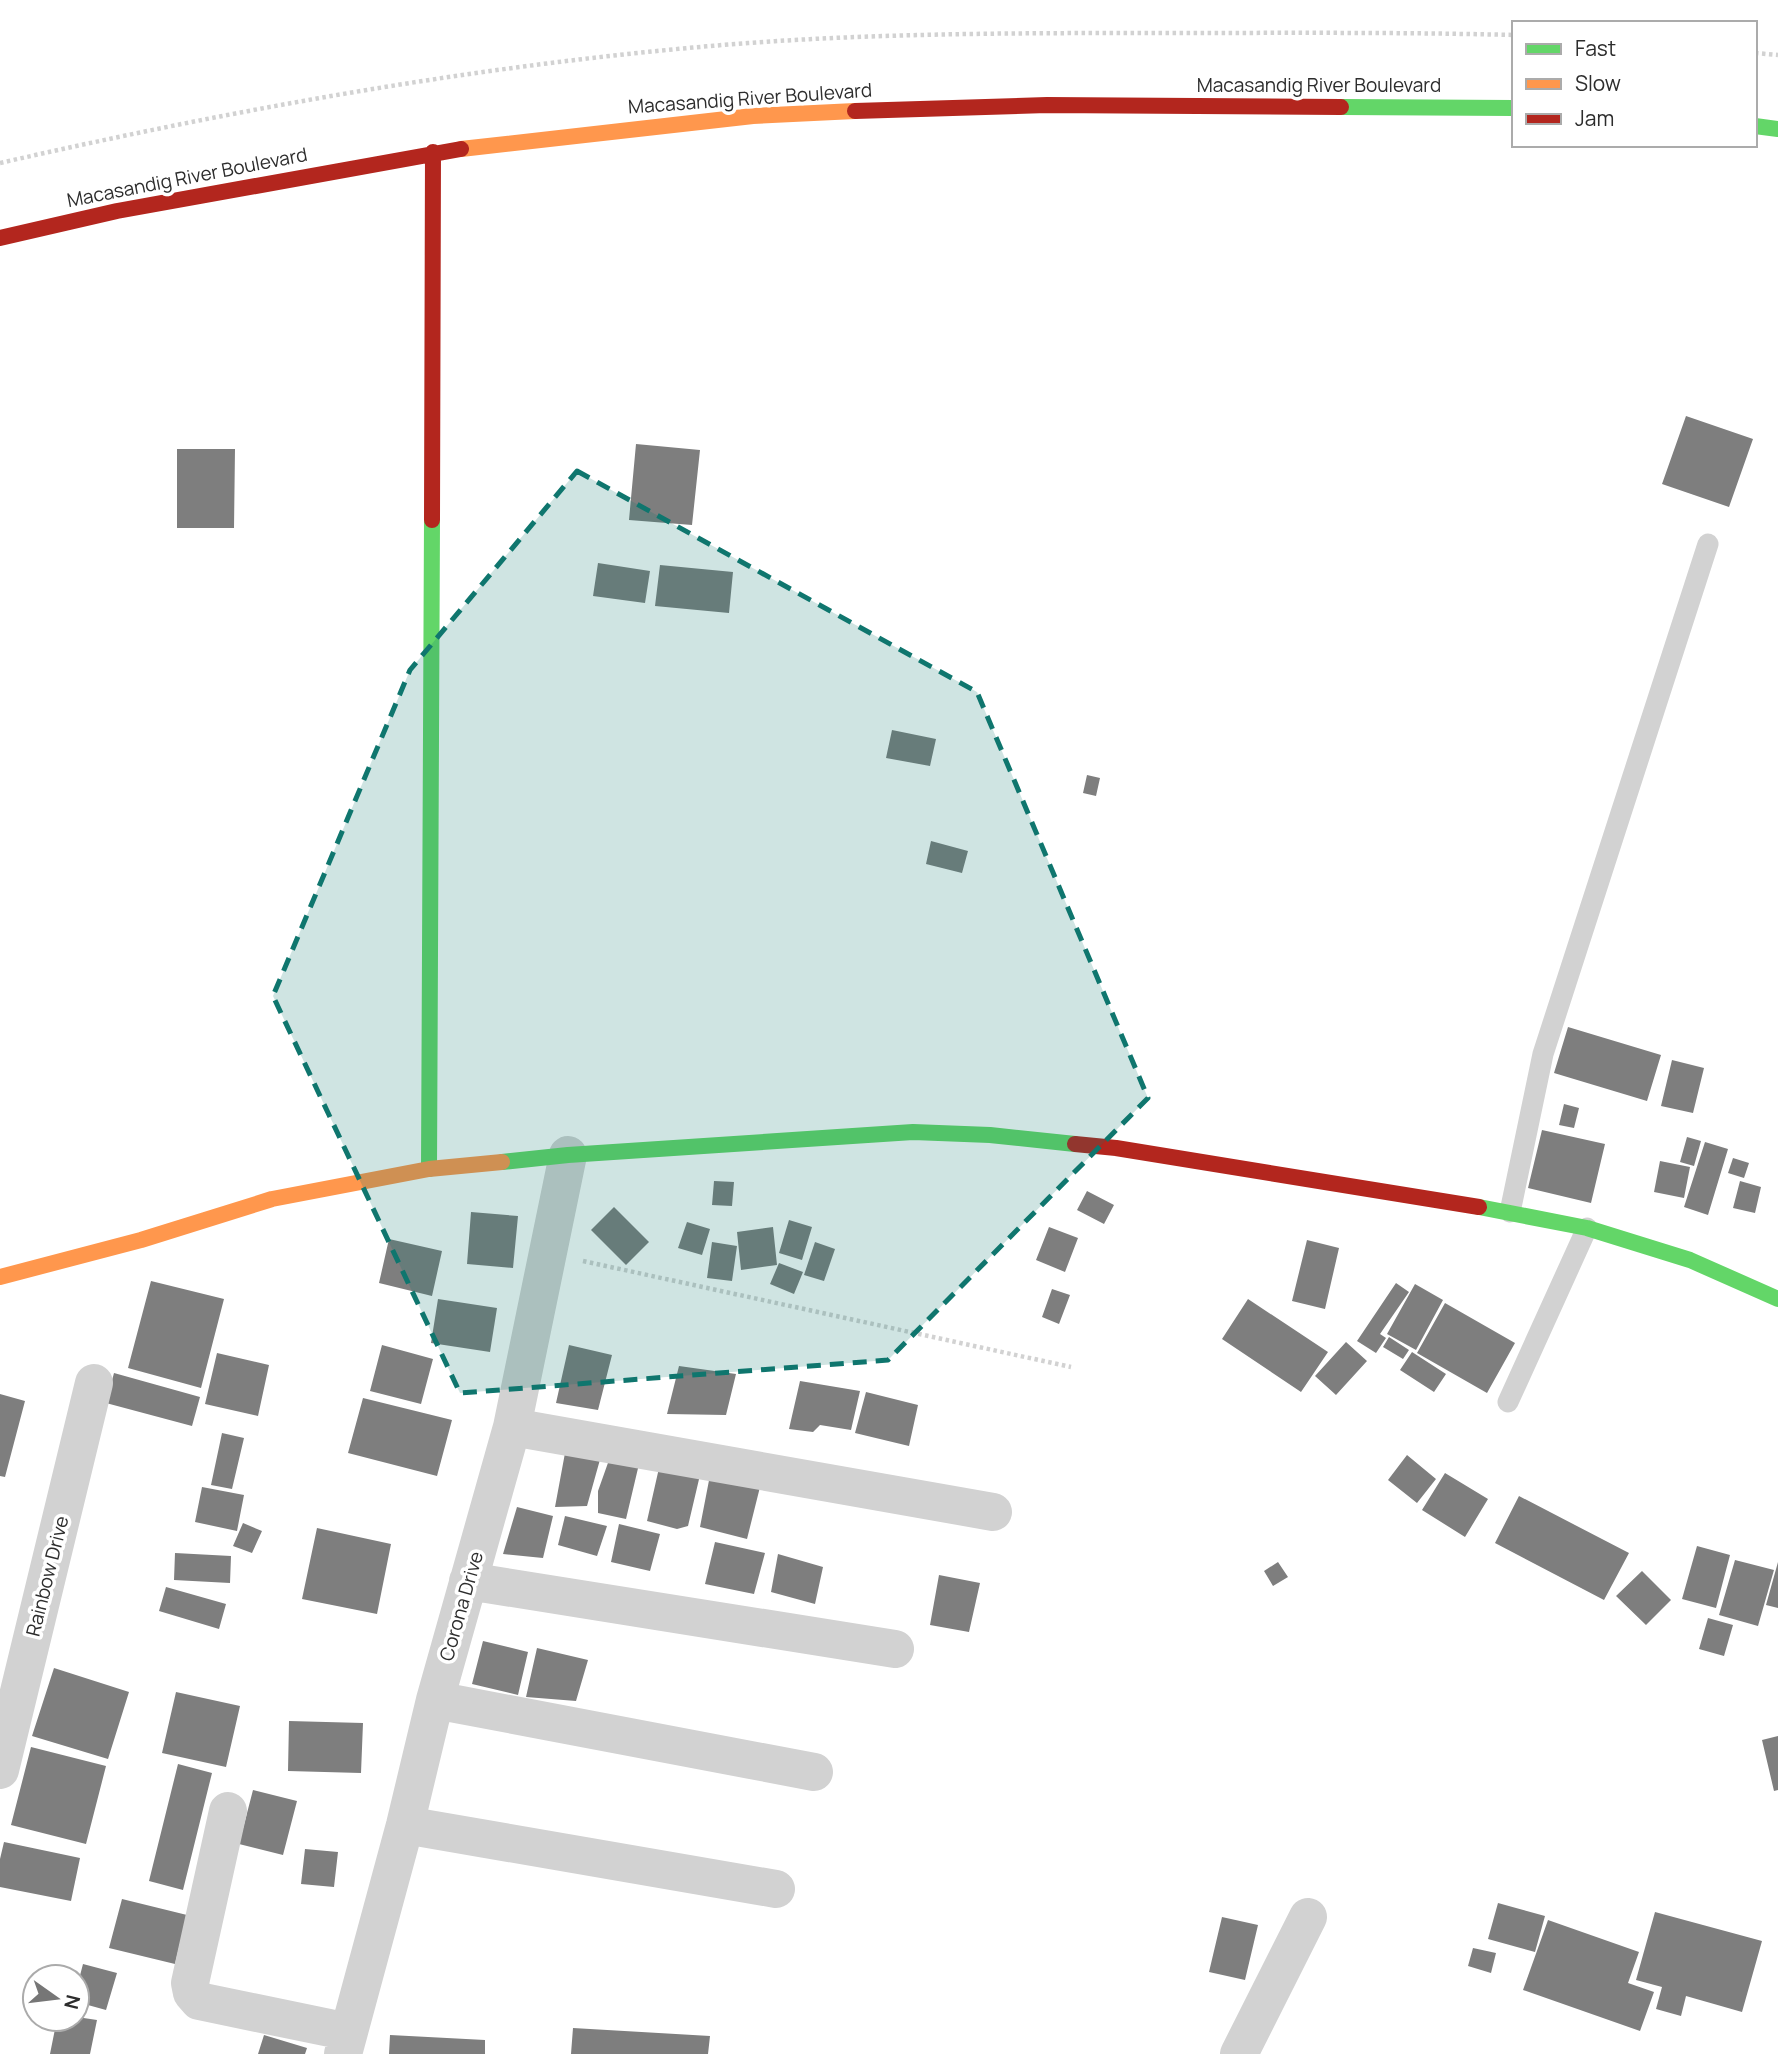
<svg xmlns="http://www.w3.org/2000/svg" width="1778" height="2054" viewBox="0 0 1778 2054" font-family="Manrope,sans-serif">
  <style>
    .building { fill: #7e7e7e }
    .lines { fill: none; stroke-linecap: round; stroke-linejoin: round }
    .path { stroke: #d2d2d2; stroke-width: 4.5; stroke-dasharray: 3.5 3.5; stroke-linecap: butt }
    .lane { stroke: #d2d2d2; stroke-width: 21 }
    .street { stroke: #d2d2d2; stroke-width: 38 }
    .fast { stroke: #63d668; stroke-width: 16 }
    .slow { stroke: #ff974d; stroke-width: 16 }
    .jam { stroke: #b3261e; stroke-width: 16 }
    .marked { fill: #0f766e; fill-opacity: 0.2; stroke: #0f766e; stroke-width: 5; stroke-dasharray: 14 9; stroke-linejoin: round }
    .labels { text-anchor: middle; stroke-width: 7; stroke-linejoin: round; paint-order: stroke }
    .street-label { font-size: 19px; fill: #2d2d2d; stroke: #fff }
  </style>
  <rect width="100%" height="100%" fill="#fff"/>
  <path class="building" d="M1686,416L1753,439L1729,507L1662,484Z
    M636,444L700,450L692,525L629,520Z
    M177,449H235L234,528H177Z
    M598,563L650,571L645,603L593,596Z
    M660,565L733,572L729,613L655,606Z
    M892,730L936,739L930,766L886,758Z
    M1087,775L1100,778L1096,796L1083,793Z
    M931,841L968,851L962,873L926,864Z
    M1568,1027L1661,1055L1647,1101L1554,1073Z
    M1672,1060L1704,1068L1693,1113L1661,1106Z
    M1564,1104L1579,1108L1574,1128L1559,1125Z
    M1542,1130L1605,1144L1591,1203L1528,1188Z
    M1687,1137L1701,1141L1694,1166L1680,1162Z
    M1705,1142L1728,1149L1708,1215L1684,1207Z
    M1733,1158L1749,1163L1744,1178L1728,1173Z
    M1660,1161L1690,1167L1684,1198L1654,1192Z
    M714,1181L734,1182L732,1206L712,1205Z
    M1740,1181L1761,1187L1755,1213L1733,1208Z
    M1087,1191L1114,1205L1104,1224L1077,1210Z
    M614,1207L649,1242L626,1265L591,1230Z
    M471,1212L518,1216L513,1268L467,1264Z
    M789,1220L812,1227L802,1260L779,1253Z
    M687,1222L710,1229L702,1255L678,1248Z
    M773,1227L777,1265L741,1270L737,1232Z
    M1049,1227L1078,1238L1065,1272L1036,1260Z
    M389,1239L442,1251L432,1296L379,1283Z
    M1307,1240L1339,1248L1325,1309L1292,1301Z
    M712,1242L737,1246L732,1281L707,1278Z
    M815,1242L835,1249L824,1281L804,1275Z
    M779,1263L803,1272L794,1294L770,1284Z
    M151,1281L224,1299L201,1388L128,1368Z
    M1396,1283L1409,1292L1380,1334L1386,1338L1376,1353L1357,1341Z
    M1415,1284L1443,1300L1416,1350L1387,1334Z
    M1052,1289L1070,1295L1059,1324L1042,1317Z
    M438,1299L497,1308L490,1352L431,1343Z
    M1248,1299L1328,1352L1301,1392L1222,1339Z
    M1445,1303L1515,1343L1487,1393L1417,1353Z
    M1389,1337L1409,1350L1403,1359L1383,1347Z
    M1346,1342L1367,1361L1336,1395L1315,1376Z
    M382,1345L433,1359L421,1404L370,1391Z
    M569,1345L612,1355L598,1410L556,1403Z
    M1412,1352L1446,1374L1434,1392L1400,1370Z
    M217,1353L269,1365L258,1416L205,1404Z
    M679,1366L736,1374L726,1415L667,1414Z
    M114,1373L200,1397L192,1426L106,1403Z
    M800,1381L860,1391L851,1430L820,1425L813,1432L789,1429Z
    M866,1392L918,1405L909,1446L855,1433Z
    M0,1394L25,1401L5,1477L0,1476Z
    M363,1398L452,1420L437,1476L348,1453Z
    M222,1433L244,1438L232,1489L211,1485Z
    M565,1453L601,1456L587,1506L555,1507Z
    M1407,1455L1436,1479L1417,1503L1388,1480Z
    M609,1460L639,1464L626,1519L598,1513V1491Z
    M659,1468L700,1475L688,1526L677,1529L647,1521Z
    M711,1470L760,1487L747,1539L700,1527Z
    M1445,1473L1488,1499L1465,1537L1422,1510Z
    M202,1487L244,1495L237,1531L195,1522Z
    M1519,1496L1629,1553L1604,1600L1495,1543Z
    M517,1507L553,1516L543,1558L503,1554Z
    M565,1516L607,1526L597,1556L558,1545Z
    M243,1523L262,1531L252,1553L233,1546Z
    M619,1524L660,1534L650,1571L611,1562Z
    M317,1528L391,1544L377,1614L302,1599Z
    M715,1542L765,1553L754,1594L705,1584Z
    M1697,1546L1730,1555L1716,1608L1682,1599Z
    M175,1553L231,1556L230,1583L174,1580Z
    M778,1554L823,1567L815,1604L771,1592Z
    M1735,1560L1774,1570L1758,1626L1719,1615Z
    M1278,1562L1288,1577L1273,1586L1264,1571Z
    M1778,1562V1608L1766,1605Z
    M1642,1571L1671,1600L1646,1625L1616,1596Z
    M939,1575L980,1583L969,1632L930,1625Z
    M166,1587L226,1604L219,1629L159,1611Z
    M1708,1618L1733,1625L1724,1656L1699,1649Z
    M483,1641L528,1652L518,1695L472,1684Z
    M537,1648L588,1660L576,1701L526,1697Z
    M54,1668L129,1692L108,1759L32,1736Z
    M176,1692L240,1706L226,1767L162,1753Z
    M289,1721L363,1723L361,1773L288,1771Z
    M1778,1736V1790L1774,1791L1762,1740Z
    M31,1747L106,1766L86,1844L11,1825Z
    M178,1764L212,1773L183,1890L149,1881Z
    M253,1790L297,1801L283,1855L239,1844Z
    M4,1842L80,1858L71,1901L0,1887V1859Z
    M305,1849L338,1852L334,1887L301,1884Z
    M122,1899L187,1915L175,1964L109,1948Z
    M1498,1903L1545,1916L1535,1952L1488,1939Z
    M1655,1912L1762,1941L1742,2012L1686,1996L1681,2016L1656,2009L1662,1987L1636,1980Z
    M1222,1917L1258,1925L1245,1980L1209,1972Z
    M1548,1920L1639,1952L1628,1983L1654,1992L1640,2031L1523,1990Z
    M1473,1948L1496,1953L1491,1973L1468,1966Z
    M83,1964L117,1973L106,2010L77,2002V1987Z
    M77,2017L97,2020L90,2054H50L57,2019H77Z
    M573,2028L710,2036L708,2054H571Z
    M264,2035L307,2048L305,2054H258Z
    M390,2035L485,2040V2054H389Z"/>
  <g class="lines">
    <path class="path" d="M1755,53L1778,55
      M0,163C246,107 496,62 748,43C886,33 1024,33 1161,33C1279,33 1396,32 1514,35
      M583,1261L1071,1367"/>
    <path class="lane" d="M1510,1212L1543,1054L1708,544
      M1508,1402L1587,1228"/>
    <path class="street" d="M512,1427L993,1512
      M468,1581L895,1649
      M435,1700L814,1772
      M0,1770L94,1383
      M228,1811L190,1983L192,1993L199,2001L349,2032
      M405,1825L776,1889
      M343,2054L405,1825L435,1700L512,1427L568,1155
      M1239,2054L1308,1917"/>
    <path class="fast" d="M1341,107L1514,108
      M1755,126L1778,129
      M502,1162L568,1155L913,1132L990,1135L1075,1144
      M429,1169L432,520
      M1479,1207L1587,1228L1690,1260L1778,1299"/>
    <path class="slow" d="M461,149L753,116L855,111
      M0,1277L141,1240L272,1199L429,1169L502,1162"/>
    <path class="jam" d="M855,111L1047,105L1341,107
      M0,238L117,211L461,149
      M432,520L433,152
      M1075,1144L1116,1148L1479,1207"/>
  </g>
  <path class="marked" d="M577,471L977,692L1148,1098L888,1360L460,1393L273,996L410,670Z"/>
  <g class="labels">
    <g class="street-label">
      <text x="1319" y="92">Macasandig River Boulevard</text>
      <text transform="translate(750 98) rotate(-4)" y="7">Macasandig River Boulevard</text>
      <text transform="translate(187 177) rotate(-11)" y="7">Macasandig River Boulevard</text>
      <text transform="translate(47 1576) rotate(-76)" y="7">Rainbow Drive</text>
      <text transform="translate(461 1606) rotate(-74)" y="7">Corona Drive</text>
    </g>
  </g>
  <rect x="1512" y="21" width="245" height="126" fill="#ffffff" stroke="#ababab" stroke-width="2"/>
  <rect x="1526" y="44" width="35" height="10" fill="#63d668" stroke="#ababab" stroke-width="2"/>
  <text x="1575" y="56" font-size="21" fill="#2d2d2d">Fast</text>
  <rect x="1526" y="79" width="35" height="10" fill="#ff974d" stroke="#ababab" stroke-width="2"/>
  <text x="1575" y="91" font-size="21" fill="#2d2d2d">Slow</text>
  <rect x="1526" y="114" width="35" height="10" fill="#b3261e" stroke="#ababab" stroke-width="2"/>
  <text x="1575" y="126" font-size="21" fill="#2d2d2d">Jam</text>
  <g transform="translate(56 1998) rotate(104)"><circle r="33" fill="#ffffff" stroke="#ababab" stroke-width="2"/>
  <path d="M0-5L12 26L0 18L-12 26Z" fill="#767676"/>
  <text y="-10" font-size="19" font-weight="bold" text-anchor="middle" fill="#2d2d2d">N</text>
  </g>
</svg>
